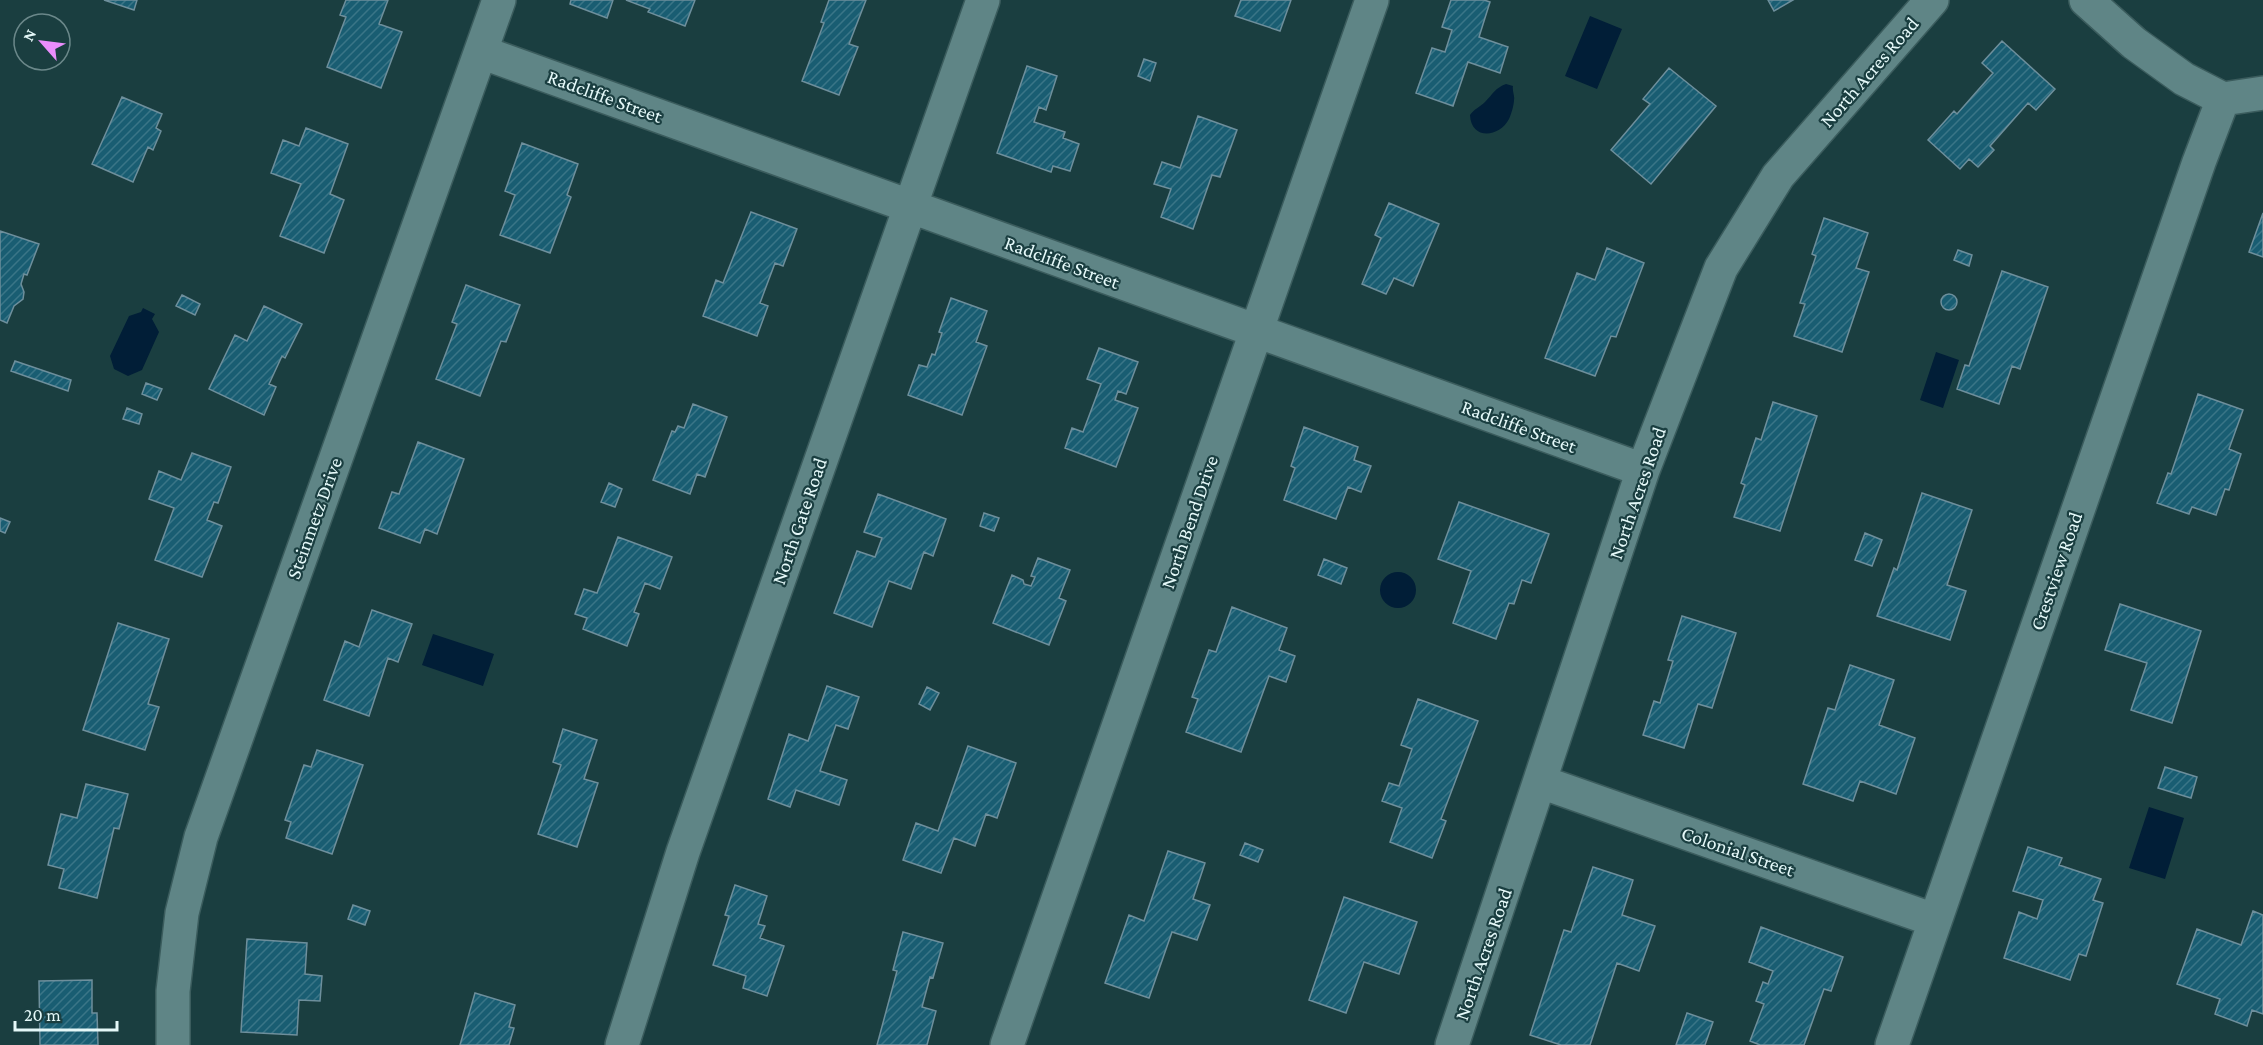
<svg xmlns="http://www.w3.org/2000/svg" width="2263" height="1045" viewBox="0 0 2263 1045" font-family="'Crimson Pro',serif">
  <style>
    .water { fill: #011e37 }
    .building { fill: url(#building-hatch); stroke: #6e8f9c; stroke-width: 1.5 }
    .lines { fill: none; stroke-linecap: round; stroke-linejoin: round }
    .minor-casing { stroke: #3b5c5d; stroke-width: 36 }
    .minor { stroke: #5f8586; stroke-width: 33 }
    .labels { text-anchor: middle; stroke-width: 4.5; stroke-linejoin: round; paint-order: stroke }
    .street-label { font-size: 20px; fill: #e4f8f8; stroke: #1a3e40 }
  </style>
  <defs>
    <pattern id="building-hatch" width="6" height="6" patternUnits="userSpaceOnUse" patternTransform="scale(1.5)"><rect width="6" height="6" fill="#195d72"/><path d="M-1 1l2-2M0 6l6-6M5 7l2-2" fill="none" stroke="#3a7587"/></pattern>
  </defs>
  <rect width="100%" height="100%" fill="#1a3e40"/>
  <path class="water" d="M1590,16L1622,29L1597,89L1565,76Z
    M1506,84L1513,86C1512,91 1515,96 1514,100C1514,105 1511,115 1509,119C1499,138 1471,140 1470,115C1474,109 1480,107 1485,102C1493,94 1495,88 1506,84Z
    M143,308L155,314L152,319L159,332L142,370L128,376L114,369L110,356L129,316L141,312Z
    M1936,352L1959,360L1943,408L1920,400Z
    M1380 590a18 18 0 1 1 36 0a18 18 0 1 1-36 0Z
    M433,634L494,654L483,686L422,665Z
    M2149,807L2184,818L2165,879L2129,868Z"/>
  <path class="building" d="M104,0H137L134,10Z
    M346,0H388L379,24L402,32L381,88L327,67L346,17L340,15Z
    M571,0H613L607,18L570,4Z
    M626,0H695L685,26L648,12L650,9Z
    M829,0H866L849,44L858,47L839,95L802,81L824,23L821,22Z
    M1241,0H1291L1280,31L1235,16Z
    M1451,0H1484L1490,2L1479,37L1508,47L1500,73L1468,62L1453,106L1416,93L1432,48L1445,52L1452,30L1442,27Z
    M1768,0H1793L1774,11Z
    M2002,41L2055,89L2036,110L2028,103L1990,146L1994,150L1978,167L1969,159L1960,169L1928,140L1954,111L1957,114L1993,73L1982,63Z
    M1144,59L1156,63L1150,81L1138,76Z
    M1027,66L1057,76L1046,110L1039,107L1034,122L1065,132L1063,138L1079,144L1070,171L1053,166L1051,172L997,153Z
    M1669,68L1716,106L1651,184L1611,150L1650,104L1643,99Z
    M122,97L162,114L156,128L161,131L153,150L148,147L133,182L92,164Z
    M1198,116L1237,130L1220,177L1212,175L1193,229L1161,217L1171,189L1154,184L1162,162L1180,168Z
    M306,128L348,144L330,194L344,200L324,253L280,236L301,184L271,173L283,140L299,146Z
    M522,143L578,164L567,195L571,197L550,253L500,235L515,195L505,191Z
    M1389,203L1439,224L1413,286L1394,278L1386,294L1362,284L1381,238L1375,235Z
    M751,212L797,229L783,266L775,263L760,303L768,306L757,336L703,316L716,280L723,283Z
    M2263,213V257L2249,252Z
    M1824,218L1868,233L1856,268L1869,272L1842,352L1794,336L1805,304L1800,303L1816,256L1812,254Z
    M0,231L39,244L27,275L24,274L21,284L24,292L23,299L14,306L7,323L0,320Z
    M1607,248L1644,263L1616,337L1611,336L1595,376L1545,358L1577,273L1595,280Z
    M1958,250L1972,255L1969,266L1954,260Z
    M2002,271L2048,287L2020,369L2012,366L1999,404L1957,389L1965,365L1969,366Z
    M466,285L520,305L506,342L501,341L480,396L436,379L457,324L452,322Z
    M1941 302a8 8 0 1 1 16 0a8 8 0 1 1-16 0Z
    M182,295L200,304L195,315L176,306Z
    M951,298L987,311L976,342L987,346L962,415L908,395L919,365L927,367L932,354L935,355L942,333L939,332Z
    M264,306L302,324L285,358L282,356L269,384L276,387L264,415L209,389L235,335L247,341Z
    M1099,348L1138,362L1126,394L1118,391L1115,400L1138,408L1116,467L1065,448L1072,428L1083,432L1101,384L1087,379Z
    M15,361L71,380L68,391L11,371Z
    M146,383L162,389L157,400L142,394Z
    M2198,394L2243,410L2229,449L2241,454L2229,490L2225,489L2216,515L2192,507L2189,514L2157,503L2168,473L2171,474Z
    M1773,402L1817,416L1780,531L1734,517L1745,485L1741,483L1756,438L1761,440Z
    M693,404L727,417L705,477L697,474L690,494L653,480L672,431L675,432L678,426L684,428Z
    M127,408L142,414L139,424L123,419Z
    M1304,427L1358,447L1354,460L1371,466L1361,492L1348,487L1336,519L1284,500L1295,468L1291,466Z
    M418,442L464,459L437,534L425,529L420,543L379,528L392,492L399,494Z
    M192,453L231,467L218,503L214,502L207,520L222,526L202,577L155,560L174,508L149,499L159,471L181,480Z
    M609,483L622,489L615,507L601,502Z
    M1922,493L1972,510L1947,585L1966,591L1950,640L1877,616L1894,568L1897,570Z
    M878,494L946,519L933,556L924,552L911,589L889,581L872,627L834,613L857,551L875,557L882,538L864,532Z
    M1459,502L1549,534L1531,583L1522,580L1514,604L1509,603L1496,639L1453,623L1471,571L1438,559Z
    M984,513L999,518L994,531L980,526Z
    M0,518L10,522L5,533L0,531Z
    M1865,533L1882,540L1872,566L1855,560Z
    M618,537L672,557L660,589L645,583L634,612L639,614L627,646L583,629L587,618L575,614L584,589L597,593Z
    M1038,558L1070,570L1059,598L1066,601L1049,645L993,623L1012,575L1023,580L1024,584L1031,586L1035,577L1031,576Z
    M1324,559L1347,568L1341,584L1318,575Z
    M2120,604L2201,631L2172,723L2131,710L2147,663L2105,650Z
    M1232,607L1287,628L1279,650L1295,656L1286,682L1269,676L1241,752L1186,732L1198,699L1192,697L1209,650L1216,652Z
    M372,610L412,624L398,662L388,658L369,716L324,700L345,641L359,647Z
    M1682,616L1736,633L1712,708L1698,704L1684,748L1643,735L1654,701L1660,703L1673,661L1668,660Z
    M118,623L169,639L148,704L159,707L145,750L83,730Z
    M1850,665L1894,680L1879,725L1915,738L1896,794L1860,781L1853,801L1803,784L1828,708L1835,710Z
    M827,686L859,697L848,729L836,725L820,771L847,780L839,805L796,790L790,807L768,799L789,734L808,741Z
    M927,687L939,693L930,710L919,704Z
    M1418,699L1478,721L1441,819L1446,821L1432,858L1390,842L1402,808L1382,801L1389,783L1399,786L1412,749L1401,745Z
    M563,729L597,740L584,779L598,783L577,847L538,834L561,765L553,762Z
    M968,746L1016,763L997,818L986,814L975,846L954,838L941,873L903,860L916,823L938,831Z
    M317,750L363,765L332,854L286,838L291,822L285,820L304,765L311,767Z
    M2165,767L2197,777L2191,798L2158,788Z
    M86,784L128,794L119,829L114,828L97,898L59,888L64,869L48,865L61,814L77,818Z
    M1245,843L1263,850L1258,862L1240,855Z
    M2028,847L2062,858L2059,865L2101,879L2093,900L2103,903L2086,956L2079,954L2070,980L2004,958L2019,912L2037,919L2043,900L2013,891Z
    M1168,851L1205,863L1193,899L1210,905L1197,940L1172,932L1149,998L1105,983L1129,915L1144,921Z
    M1593,867L1633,880L1622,915L1655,926L1639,971L1617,963L1590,1045H1561L1530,1035L1564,930L1571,932Z
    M735,885L767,896L758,924L765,926L760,938L784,946L767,996L743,988L746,976L713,965L729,916L725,915Z
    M1344,897L1417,922L1399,974L1364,962L1346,1013L1309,1000Z
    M353,905L370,911L365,925L348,919Z
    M2253,911L2263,915V1014L2252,1010L2247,1026L2215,1014L2220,999L2177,984L2197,929L2241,945Z
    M1761,927L1843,957L1831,991L1824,989L1804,1045H1760L1750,1041L1764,1004L1756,1001L1763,982L1768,984L1773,971L1749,962Z
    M903,932L943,943L933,978L930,977L922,1007L936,1011L927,1045H877L897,971L893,970Z
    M247,939L307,943L305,974L322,976L320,1001L299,1000L297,1035L241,1032Z
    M92,980V1013H97L98,1045H40L39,981Z
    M475,993L515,1005L509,1027L514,1028L509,1045H460Z
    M1687,1013L1713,1022L1705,1045H1676Z"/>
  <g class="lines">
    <g class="minor-casing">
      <path id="minor" d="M2086,0L2134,43L2184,79L2223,99
        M481,52L1643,470
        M2223,99L2263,93
        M1541,782L1934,920
        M173,1045V991L182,913L201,837L499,0
        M622,1045L683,852L983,0
        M1007,1045L1372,0
        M1452,1045L1643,470L1721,268L1778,176L1932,0
        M1892,1045L2199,162L2223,99"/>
    </g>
    <use href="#minor" class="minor"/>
  </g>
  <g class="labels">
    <g class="street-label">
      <text transform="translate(1869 72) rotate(-49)" y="7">North Acres Road</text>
      <text transform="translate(605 96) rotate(20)" y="7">Radcliffe Street</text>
      <text transform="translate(1062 262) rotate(20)" y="7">Radcliffe Street</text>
      <text transform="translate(1519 426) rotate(20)" y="7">Radcliffe Street</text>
      <text transform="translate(1637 493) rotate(-71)" y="7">North Acres Road</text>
      <text transform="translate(314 518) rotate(-70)" y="7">Steinmetz Drive</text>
      <text transform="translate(799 521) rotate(-71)" y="7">North Gate Road</text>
      <text transform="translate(1189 522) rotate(-71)" y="7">North Bend Drive</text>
      <text transform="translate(2056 571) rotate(-71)" y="7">Crestview Road</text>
      <text transform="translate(1738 851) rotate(19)" y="7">Colonial Street</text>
      <text transform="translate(1483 954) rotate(-71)" y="7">North Acres Road</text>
    </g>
  </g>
  <g transform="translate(42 42) rotate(298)"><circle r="28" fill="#1a3e40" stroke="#6b888a" stroke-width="1.5"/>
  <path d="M0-4.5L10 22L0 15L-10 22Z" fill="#ea8dfc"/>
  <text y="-9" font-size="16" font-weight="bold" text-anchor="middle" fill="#e4f8f8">N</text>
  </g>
  <path d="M15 1021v9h102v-9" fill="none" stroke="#e4f8f8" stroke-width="3"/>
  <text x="24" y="1021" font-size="18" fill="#e4f8f8" stroke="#1a3e40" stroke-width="4.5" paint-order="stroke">20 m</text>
</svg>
